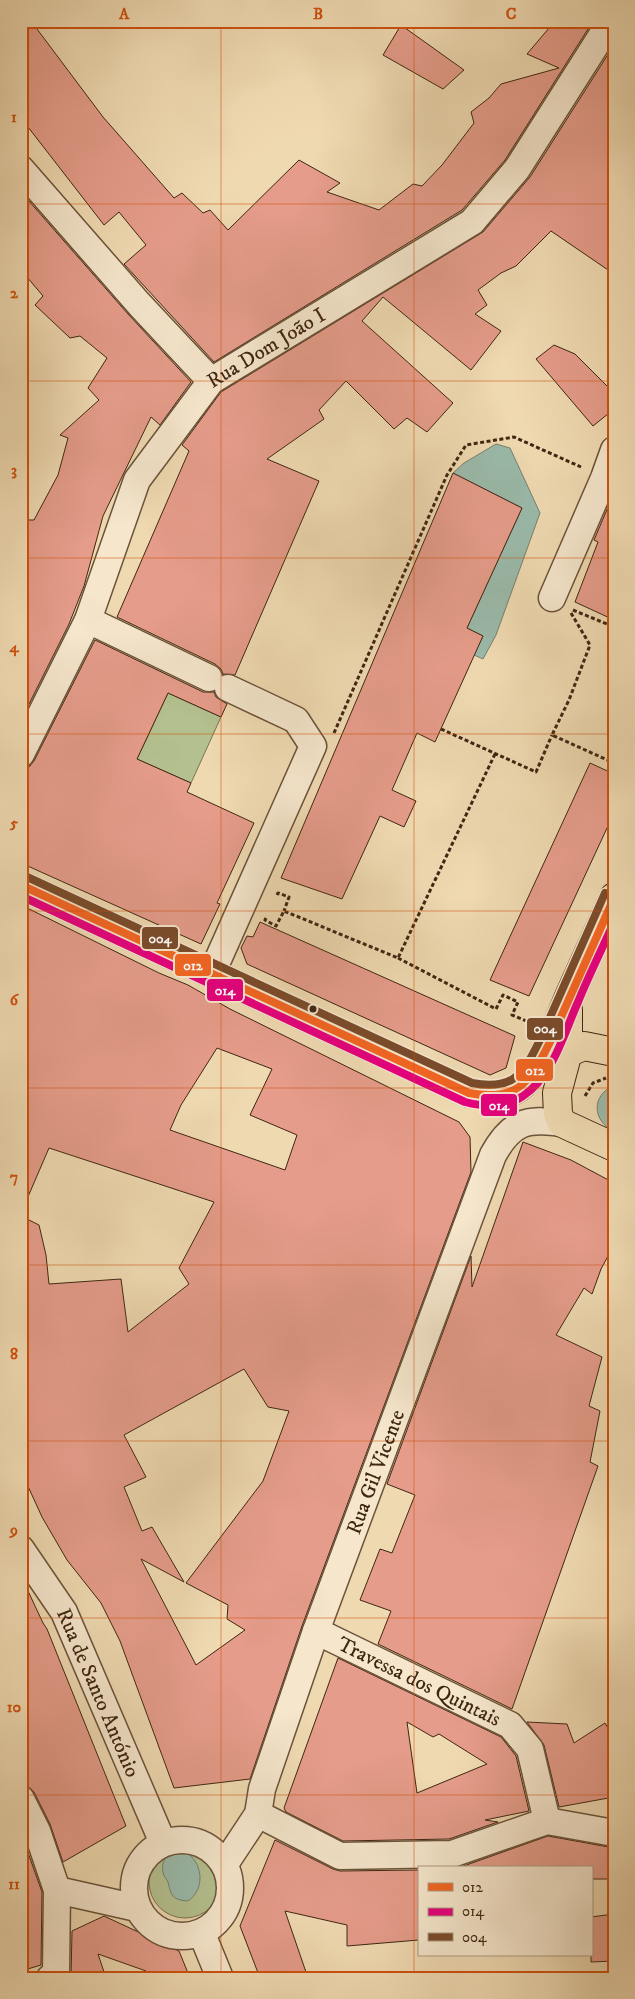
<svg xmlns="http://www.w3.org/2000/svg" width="635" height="1999" viewBox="0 0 635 1999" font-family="'IM FELL DW Pica',serif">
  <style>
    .green { fill: #b4c08f; stroke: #7a7350 }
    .water { fill: #9abaaa; stroke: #767f6d }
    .building { fill: #e59c8a; stroke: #3f2612; fill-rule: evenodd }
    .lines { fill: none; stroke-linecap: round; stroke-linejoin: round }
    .minor-casing { stroke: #6b533a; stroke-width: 29 }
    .major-casing { stroke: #3f2612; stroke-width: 30 }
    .path { stroke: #3f2612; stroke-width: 3; stroke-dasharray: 4 2.5; stroke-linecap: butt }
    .minor { stroke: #f5e6cc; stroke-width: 26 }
    .major { stroke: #efd9b1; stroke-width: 28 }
    .bus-1-casing { stroke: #f5e6cc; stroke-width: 11 }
    .bus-2-casing { stroke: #f5e6cc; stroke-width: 11 }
    .bus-3-casing { stroke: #f5e6cc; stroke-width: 11 }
    .bus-1 { stroke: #f26522; stroke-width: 8 }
    .bus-2 { stroke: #e5007d; stroke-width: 8 }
    .bus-3 { stroke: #7a4b2a; stroke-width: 8 }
    .grid { fill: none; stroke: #cf510d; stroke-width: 1; stroke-opacity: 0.55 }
    .bus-dot { fill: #3f2612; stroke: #f5e6cc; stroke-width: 2 }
    .labels { text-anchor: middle; stroke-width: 4; stroke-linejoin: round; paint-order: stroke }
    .street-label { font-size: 21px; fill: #3f2612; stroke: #f5e6cc }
    .line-badge { stroke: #f5e6cc; stroke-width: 2 }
    .badge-label { font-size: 14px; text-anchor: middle; font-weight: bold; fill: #fff }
    .neatline { fill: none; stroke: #cf510d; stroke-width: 2 }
    .grid-label { font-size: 16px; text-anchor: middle; font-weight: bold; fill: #cf510d }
  </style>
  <rect width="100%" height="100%" fill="#efd9b1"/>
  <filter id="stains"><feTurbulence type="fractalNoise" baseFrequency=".004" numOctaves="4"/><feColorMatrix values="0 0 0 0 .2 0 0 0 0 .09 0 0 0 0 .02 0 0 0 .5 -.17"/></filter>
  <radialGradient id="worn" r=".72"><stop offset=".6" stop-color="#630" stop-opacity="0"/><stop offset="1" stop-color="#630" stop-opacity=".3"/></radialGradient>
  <path class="green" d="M168,693L221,717L191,783L137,759Z
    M149 1882a36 36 0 1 1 72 0a36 36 0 1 1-72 0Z"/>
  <path class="water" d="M496,444L510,448L540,513L496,635L483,659L474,655L483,636L467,628L522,508L453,473L464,463Z
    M614,1085V1132C592,1120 591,1096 614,1085Z
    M184,1851C203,1861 206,1889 188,1901C173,1900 171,1896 168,1882C167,1879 163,1876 163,1872C160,1858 171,1851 184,1851Z"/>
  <path class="building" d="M21,21H31L103,117L174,198L182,193L203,213L210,210L228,230L299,160L340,183L327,192L379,210L413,184L422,186L442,165L474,123L471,112L489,98L501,84L559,68L527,54L555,21H593L505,160L462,210L214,362L124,264L146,245L119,212L104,225L21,118Z
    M401,25L464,70L443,89L383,55Z
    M614,45V274L551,231L516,266L501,273L478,290L487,305L475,314L501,331L471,370L383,297L362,321L453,403L427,432L407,418L394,429L346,381L319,410L324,419L267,459L319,481L235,675L223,674L221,669L215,664L117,617L189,451L182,445L221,392L483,232L530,177Z
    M21,192L128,314L191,382L160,425L151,417L103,516L84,586L69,624L21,720V520H34L58,475L68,438L60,435L99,400L88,388L107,358L80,336L70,338L35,305L43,296L21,270Z
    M554,345L575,354L614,393V409L593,426L536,359Z
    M453,473L522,508L467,628L483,636L435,742L417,733L392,790L416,801L404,827L380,816L342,899L281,878Z
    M614,493V620L575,602L598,542L594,540Z
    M95,640L203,692H214L216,697L227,704L221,717L168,693L137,759L191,783L187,792L254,823L217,903L220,904L201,944L21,863V769L29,767L34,761Z
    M590,763L614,774V813L529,996L490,980Z
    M21,905L159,973L188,985L230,1009L459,1122L470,1137L471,1172L302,1626L250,1779L174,1788L120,1641L101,1603L67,1560L42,1517L21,1471V1216L39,1225L46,1255L49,1284L121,1279L128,1332L189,1284L179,1268L214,1202L49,1148L21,1213ZM217,1048L272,1069L250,1115L297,1135L285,1170L170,1130L181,1105ZM244,1369L268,1407L289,1411L263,1481L186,1583L228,1605L227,1619L245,1630L196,1665L141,1559L184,1582L152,1527L142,1531L124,1487L146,1477L124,1435Z
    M260,922L515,1036L506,1068L490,1075L247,964L241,948L247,936L253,937Z
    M523,1142L571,1160L614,1183V1245L601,1269L592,1294L584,1288L556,1335L602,1357L589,1406L600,1411L590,1462L598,1466L512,1709L378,1644L391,1611L360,1600L380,1549L392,1553L415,1495L387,1484L471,1256L472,1287Z
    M21,1576L43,1623L47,1629L126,1826L63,1862L50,1824L34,1792L26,1785L21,1775Z
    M338,1658L501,1737L516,1756L529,1811L485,1820L498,1822L449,1839L343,1841L286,1812L284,1808ZM407,1722L433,1737L439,1734L487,1764L417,1793Z
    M527,1722L567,1724L574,1743L605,1723L614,1739V1797L559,1807L544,1745Z
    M21,1833L42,1892L41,1965L21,1971Z
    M548,1836L614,1848V1879H591V1868H458Z
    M275,1840L333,1869L340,1871L419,1870V1940L347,1946V1925L285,1911L308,1978H260L240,1926Z
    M614,1914V1961L591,1962V1917Z
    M104,1916L179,1951L190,1978H149L146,1971L98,1954L106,1978H71L72,1931Z"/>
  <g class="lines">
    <g class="minor-casing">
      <g id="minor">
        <path d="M21,169L139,304L211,381"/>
        <path d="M552,598L604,478L614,450"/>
        <path d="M88,620L209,678"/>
        <path id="s1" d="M21,754L88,620L137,480L211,381L472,222L517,169L611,21"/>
        <path d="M212,973L313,746L296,720L228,688"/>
        <path id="s2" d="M21,1549L64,1612L163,1843"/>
        <path id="s3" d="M316,1631L510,1725L530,1749L547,1821"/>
        <path d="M21,1799L37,1831L57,1890L56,1973L50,1978"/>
        <path d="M258,1814L340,1856L452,1854L547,1821L614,1833"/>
        <circle cx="182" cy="1888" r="48"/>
        <path id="s4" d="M225,1864L258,1814L262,1789L316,1631L493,1155C511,1122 526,1118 562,1123"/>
        <path d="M57,1890L137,1908"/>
        <path d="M202,1934L220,1978"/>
      </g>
    </g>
    <g class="major-casing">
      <path id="major" d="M21,885L469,1093C490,1097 506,1099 523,1084C542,1067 558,1023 568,999C583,965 599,931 614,897
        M568,1010V1052L557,1093L558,1114L562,1123L614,1147
        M553,1059L584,1046L614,1052"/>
    </g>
    <path class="path" d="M573,610L614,627
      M571,613L590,645L569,700L552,735L614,763
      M441,729L536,772L552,735
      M334,733L447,475L466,445L514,437L581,467
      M277,895L278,893L289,897L284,911
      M266,918L265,920L276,926L284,911L398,958L495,754
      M398,958L496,1009L503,995L518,1002L512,1015L531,1023
      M585,1096L593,1083L606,1078"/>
    <use href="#minor" class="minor"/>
    <use href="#major" class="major"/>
    <g class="bus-1-casing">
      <path id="bus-1" d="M21,885L469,1093C516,1102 529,1084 549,1044L614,898"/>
    </g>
    <g class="bus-2-casing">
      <path id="bus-2" d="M21,896L465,1102C484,1107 506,1108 523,1096C553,1076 564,1033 578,1002C589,975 602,949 614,922"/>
    </g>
    <g class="bus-3-casing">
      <path id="bus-3" d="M25,876L472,1083C514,1091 523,1074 540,1040L605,893"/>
    </g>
    <use href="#bus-1" class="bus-1"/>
    <use href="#bus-2" class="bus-2"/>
    <use href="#bus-3" class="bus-3"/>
  </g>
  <path class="grid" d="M221,21V1978M414,21V1978M21,204H614M21,381H614M21,558H614M21,734H614M21,911H614M21,1088H614M21,1265H614M21,1441H614M21,1618H614M21,1795H614"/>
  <circle class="bus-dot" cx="313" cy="1009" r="4.5"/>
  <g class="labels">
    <g class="street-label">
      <text dy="7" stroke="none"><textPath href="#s1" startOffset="486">Rua Dom João I</textPath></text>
      <text dy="7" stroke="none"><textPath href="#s4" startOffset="422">Rua Gil Vicente</textPath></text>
      <text dy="7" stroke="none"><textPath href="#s3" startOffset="115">Travessa dos Quintais</textPath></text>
      <text dy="7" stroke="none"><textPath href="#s2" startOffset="164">Rua de Santo António</textPath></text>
    </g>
  </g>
  <g class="line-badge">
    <rect x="141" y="926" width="38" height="24" rx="5" fill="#7a4b2a"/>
    <rect x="174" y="953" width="38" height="24" rx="5" fill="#f26522"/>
    <rect x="206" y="978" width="38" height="24" rx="5" fill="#e5007d"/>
    <rect x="526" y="1017" width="38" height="24" rx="5" fill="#7a4b2a"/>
    <rect x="515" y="1058" width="39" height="24" rx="5" fill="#f26522"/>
    <rect x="480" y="1093" width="38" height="24" rx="5" fill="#e5007d"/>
  </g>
  <g class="badge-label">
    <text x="160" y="943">004</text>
    <text x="193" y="970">012</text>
    <text x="225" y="995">014</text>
    <text x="545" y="1033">004</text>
    <text x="535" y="1075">012</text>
    <text x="499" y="1110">014</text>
  </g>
  <rect width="635" height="1999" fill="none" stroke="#efd9b1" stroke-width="55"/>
  <rect x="418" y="1866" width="175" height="90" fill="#f5e6cc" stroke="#ac9982"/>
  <rect x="428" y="1883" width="25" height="8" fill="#f26522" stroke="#ac9982"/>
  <text x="462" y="1892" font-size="15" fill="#3f2612">012</text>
  <rect x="428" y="1908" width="25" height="8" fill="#e5007d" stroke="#ac9982"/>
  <text x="462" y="1916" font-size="15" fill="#3f2612">014</text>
  <rect x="428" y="1933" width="25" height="8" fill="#7a4b2a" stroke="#ac9982"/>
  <text x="462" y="1942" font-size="15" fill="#3f2612">004</text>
  <rect x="28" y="28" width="580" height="1944" class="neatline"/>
  <g class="grid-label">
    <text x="124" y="19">A</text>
    <text x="318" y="19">B</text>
    <text x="511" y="19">C</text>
    <text x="14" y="122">1</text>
    <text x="14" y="298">2</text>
    <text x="14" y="475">3</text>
    <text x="14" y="652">4</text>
    <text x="14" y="828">5</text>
    <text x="14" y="1005">6</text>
    <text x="14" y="1182">7</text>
    <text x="14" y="1359">8</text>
    <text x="14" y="1535">9</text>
    <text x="14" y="1712">10</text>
    <text x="14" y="1889">11</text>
  </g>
  <rect width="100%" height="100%" filter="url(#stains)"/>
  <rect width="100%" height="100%" fill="url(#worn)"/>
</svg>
